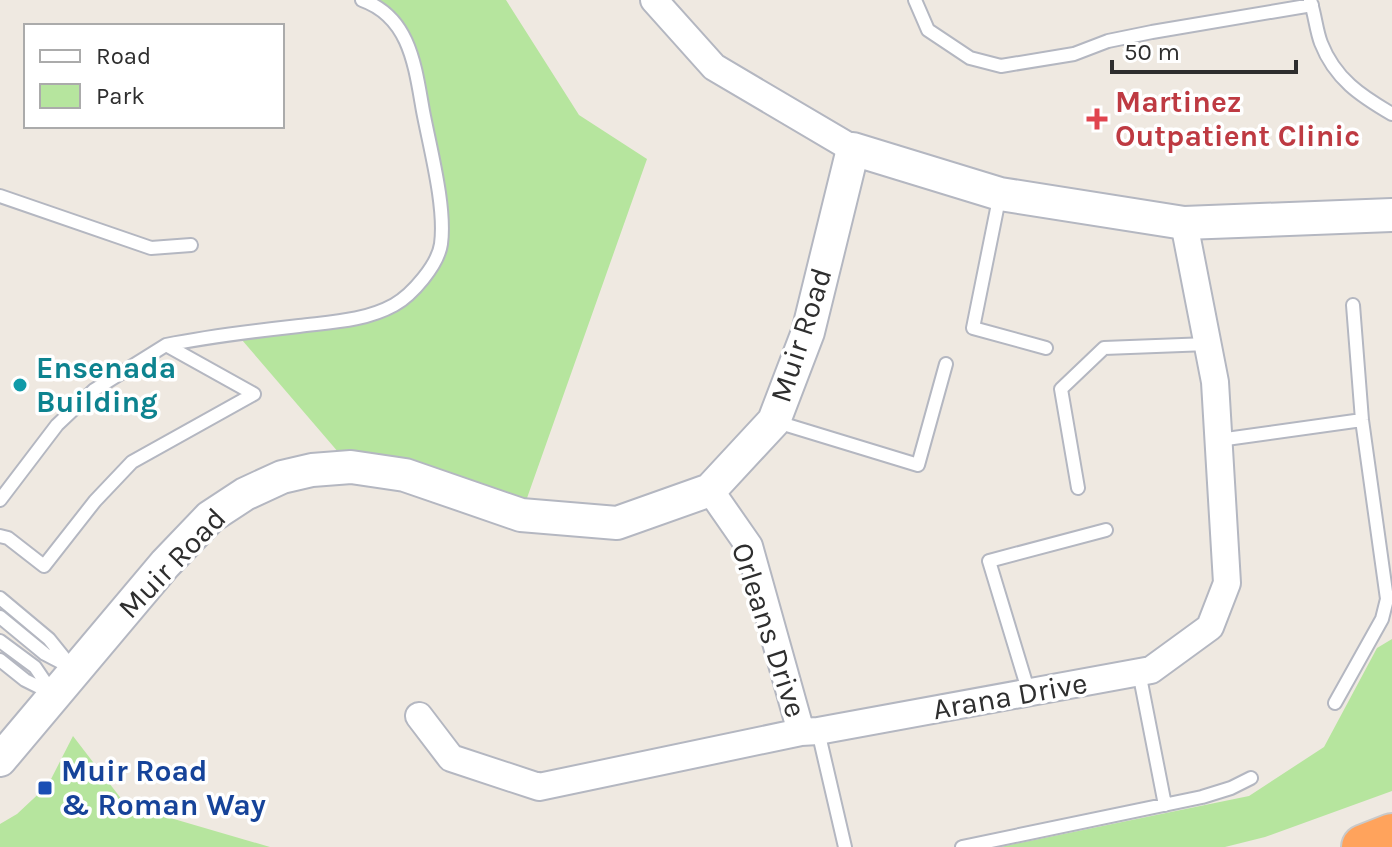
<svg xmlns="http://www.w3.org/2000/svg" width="1392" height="847" viewBox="0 0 1392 847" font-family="Karla,sans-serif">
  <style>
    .green { fill: #b6e59e }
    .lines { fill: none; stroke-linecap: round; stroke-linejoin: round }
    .service-casing { stroke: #b4b7c1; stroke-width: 16 }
    .minor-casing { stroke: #b4b7c1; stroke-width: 30 }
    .tertiary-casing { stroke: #b4b7c1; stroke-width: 36 }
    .motorway-casing { stroke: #c9c9c9; stroke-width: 48 }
    .service { stroke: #fff; stroke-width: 12 }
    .minor { stroke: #fff; stroke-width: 26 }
    .tertiary { stroke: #fff; stroke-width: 32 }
    .motorway { stroke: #ffa35c; stroke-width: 44 }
    .health-dot { fill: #e0444e; stroke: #fff; stroke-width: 3 }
    .culture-dot { fill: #0f9aa8; stroke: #fff; stroke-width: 3 }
    .transit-dot { fill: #1a4fb4; stroke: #fff; stroke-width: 3 }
    .labels { text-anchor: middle; stroke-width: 7; stroke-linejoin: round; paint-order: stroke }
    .health-label { font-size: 30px; font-weight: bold; fill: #be3a42; stroke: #fff; text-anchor: start }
    .street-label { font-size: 30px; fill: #2e2e2e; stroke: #fff }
    .culture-label { font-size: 30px; font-weight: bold; fill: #0d838f; stroke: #fff; text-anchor: start }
    .transit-label { font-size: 30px; font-weight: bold; fill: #164399; stroke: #fff; text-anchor: start }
  </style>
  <rect width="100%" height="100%" fill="#efe9e1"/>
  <path class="green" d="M367,0H506L579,115L647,159L521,515L351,467L236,333L361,318L396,304L431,266L442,221L410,50Z
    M1392,639V791L1265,837L1225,847H1000L1249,796L1324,747L1377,648Z
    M73,736L126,805L270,847H0V824L17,814L48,785Z"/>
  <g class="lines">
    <g class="service-casing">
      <path id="service" d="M915,0L928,30L970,58L1001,66L1074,54L1108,41L1152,32L1312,5
        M1310,0C1315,14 1316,30 1321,43C1335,79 1361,96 1392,114
        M1000,194L973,328L1046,348
        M0,196L151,248L191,245
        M166,345C210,336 254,331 299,326C331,322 365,321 394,305C412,295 438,265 441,244C446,207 430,148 423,111C415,66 410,17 362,0
        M777,422L918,465L946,364
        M1219,440L1362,420
        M1078,488L1061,389L1104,348L1208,344
        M0,500L57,425L94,390L166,345L254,394L132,462L95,501L44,566L8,538L0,536
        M0,598L49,639L74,670
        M0,617L45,654L68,666
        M0,641L35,667L54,695
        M0,660L25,680L51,693
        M1139,672L1165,805
        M1029,693L989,561L1106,530
        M1335,703L1382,619L1387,599L1362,420L1353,305
        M818,731L845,847
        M962,847L1202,797L1231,788L1251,778"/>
    </g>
    <g class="minor-casing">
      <path id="minor" d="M654,0L714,67L853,149
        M710,490L749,546L801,732
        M419,716L451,758L539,787L801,732L818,731L1151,670L1210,627L1227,583L1215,382L1184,223"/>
    </g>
    <g class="tertiary-casing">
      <path id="tertiary" d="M0,760L165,564L210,517L245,494L282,477L312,470L351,467L405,475L521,515L617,523L710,490L774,421L808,332L853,149L1000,194L1184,223L1392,215"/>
    </g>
    <g class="motorway-casing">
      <path id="motorway" d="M1364,847L1392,836"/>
    </g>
    <use href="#service" class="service"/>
    <use href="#minor" class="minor"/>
    <use href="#tertiary" class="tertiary"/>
    <use href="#motorway" class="motorway"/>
  </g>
  <path class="health-dot" d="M1093 107h8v8h8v8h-8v8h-8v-8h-8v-8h8z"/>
  <circle class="culture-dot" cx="20" cy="385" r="8"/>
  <rect class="transit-dot" x="37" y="780" width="16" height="16" rx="4"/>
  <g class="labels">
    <g class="health-label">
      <text x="1115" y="112">Martinez<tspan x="1115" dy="34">Outpatient Clinic</tspan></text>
    </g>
    <g class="street-label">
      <text transform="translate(801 335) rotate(-72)" y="10">Muir Road</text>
      <text transform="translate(172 563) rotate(-46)" y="10">Muir Road</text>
      <text transform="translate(769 630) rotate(72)" y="10">Orleans Drive</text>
      <text transform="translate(1010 696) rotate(-10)" y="10">Arana Drive</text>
    </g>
    <g class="culture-label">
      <text x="36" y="378">Ensenada<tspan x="36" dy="34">Building</tspan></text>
    </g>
    <g class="transit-label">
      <text x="61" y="781">Muir Road<tspan x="61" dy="34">&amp; Roman Way</tspan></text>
    </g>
  </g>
  <rect x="24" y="24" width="260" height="104" fill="#ffffff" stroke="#ababab" stroke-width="2"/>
  <rect x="40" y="50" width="40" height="12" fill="#ffffff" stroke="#ababab" stroke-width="2"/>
  <text x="96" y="64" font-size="24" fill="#2e2e2e">Road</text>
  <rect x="40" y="84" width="40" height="24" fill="#b6e59e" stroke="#ababab" stroke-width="2"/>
  <text x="96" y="104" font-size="24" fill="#2e2e2e">Park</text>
  <path d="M1112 60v12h184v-12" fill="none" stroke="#2e2e2e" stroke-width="4"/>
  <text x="1124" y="60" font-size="24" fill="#2e2e2e" stroke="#ffffff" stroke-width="6" paint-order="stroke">50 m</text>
</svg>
